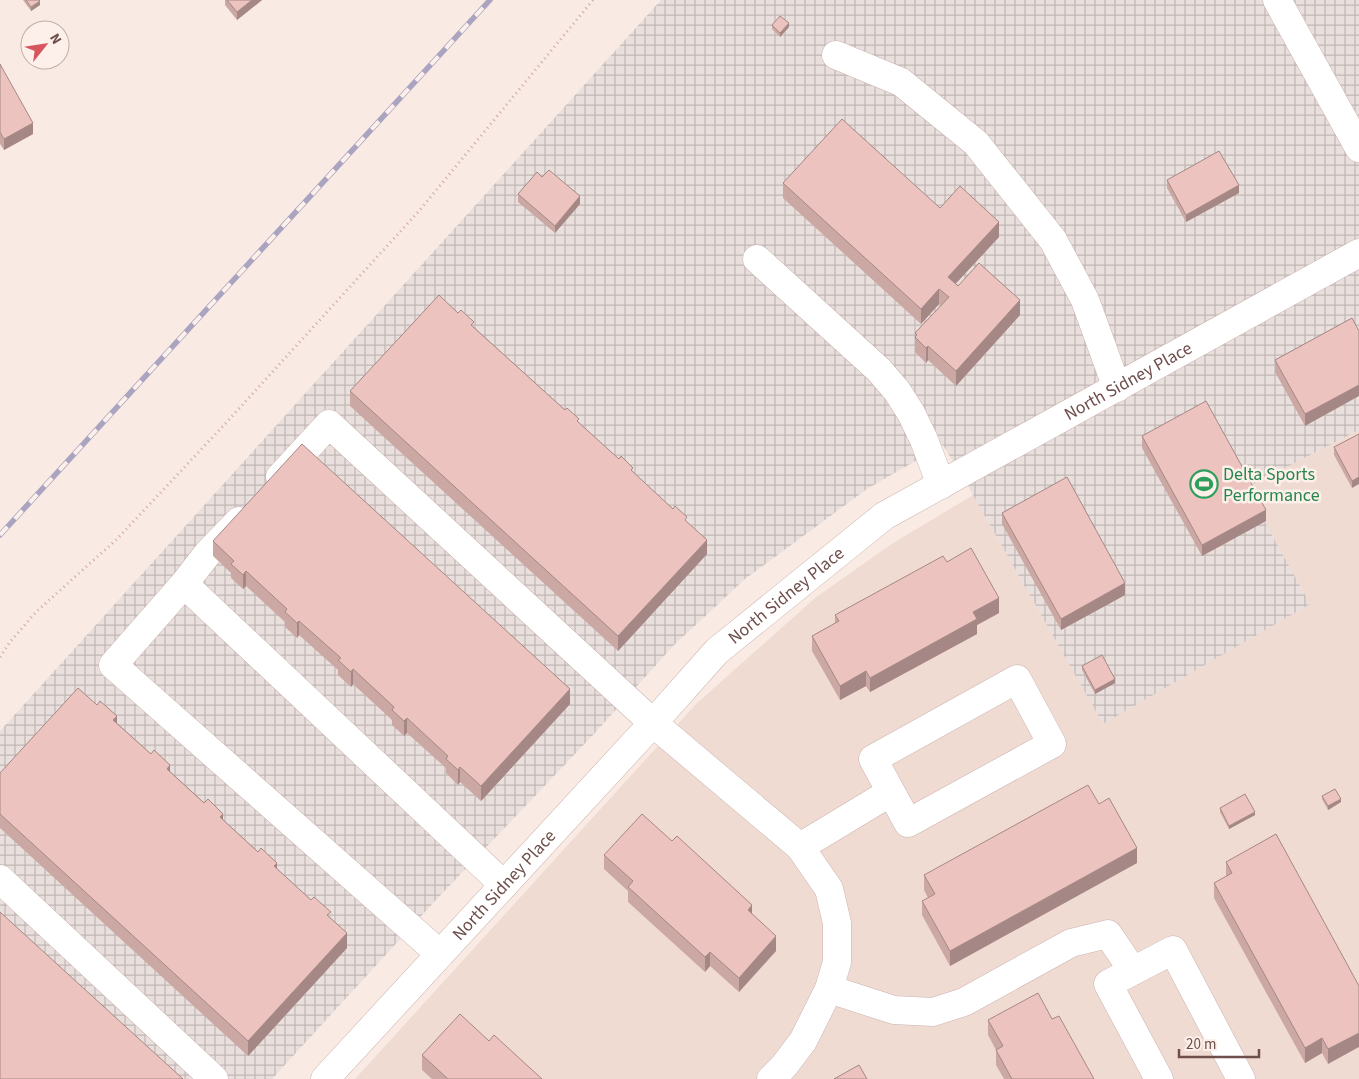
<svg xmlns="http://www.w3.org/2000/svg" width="1359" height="1079" viewBox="0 0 1359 1079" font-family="'Source Sans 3',sans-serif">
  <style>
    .residential { fill: #f0dbd3 }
    .industrial { fill: url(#industrial-grid) }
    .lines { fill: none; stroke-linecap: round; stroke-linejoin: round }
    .minor-casing { stroke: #ccb3ae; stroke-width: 29 }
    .path { stroke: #d0a7a1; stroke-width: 3; stroke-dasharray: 1 4; stroke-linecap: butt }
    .minor { stroke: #fff; stroke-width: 28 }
    .rail-casing { stroke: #aba4c1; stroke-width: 5.5 }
    .rail { stroke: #fdefe9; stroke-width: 4; stroke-dasharray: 11; stroke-linecap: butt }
    .wall { fill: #cba8a3 }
    .shaded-wall { fill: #a58885 }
    .building { fill: #ecc3be; stroke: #a58885 }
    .labels { text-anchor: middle; stroke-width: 5; stroke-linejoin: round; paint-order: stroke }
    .street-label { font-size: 18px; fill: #6f4f4c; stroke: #fdefe9 }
    .leisure-label { font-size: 18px; fill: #27864d; stroke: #fdefe9; text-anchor: start }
  </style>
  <defs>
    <pattern id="industrial-grid" width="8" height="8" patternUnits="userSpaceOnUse" patternTransform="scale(1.25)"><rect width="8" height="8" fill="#e9e0de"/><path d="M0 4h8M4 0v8" fill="none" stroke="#c1b8b6"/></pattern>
  </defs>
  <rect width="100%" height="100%" fill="#f9ebe3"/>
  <path class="residential" d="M1359,430V1079H355L696,704L815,598L893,543L973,495L1103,723L1309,604L1245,488Z"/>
  <path class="industrial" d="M661,0H1359V430L1246,488L1310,604L1103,724L973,495L943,445L867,489L745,579L673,646L594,734L435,901L272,1079H0V731Z"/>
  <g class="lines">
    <g class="minor-casing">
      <g id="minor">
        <path d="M1277,0L1359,148"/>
        <path d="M836,55L901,82L976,143L1053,240L1085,300L1117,388"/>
        <path d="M757,259L879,370L897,391L911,413L924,440L941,485"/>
        <path d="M280,477L329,424L653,723L800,847L829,889L837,923V962L829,989L803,1041L784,1066L771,1079"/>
        <path d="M184,584L208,553L239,521"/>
        <path d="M800,847L891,792L873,759L1017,679L1052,744L908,823L891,792"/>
        <path d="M0,879L214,1079"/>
        <path d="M440,954L113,665L184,584L504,885"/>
        <path d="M829,989L894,1010L933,1012L964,1002L1071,943L1108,934L1133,971"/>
        <path id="s1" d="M325,1079L653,723L717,651L884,516L1359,253"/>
        <path d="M1159,1079L1108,984L1173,950L1241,1079"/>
      </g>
    </g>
    <path class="path" d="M0,657L10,642L36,612L116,540L225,424L419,211L593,0"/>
    <use href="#minor" class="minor"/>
    <g class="rail-casing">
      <path id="rail" d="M0,535L490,0"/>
    </g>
    <use href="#rail" class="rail"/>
  </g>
  <path class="wall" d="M23,0H39L40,5L31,11Z
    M225,0H262L237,20L225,5Z
    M772,25L789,27L780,37L772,29Z
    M0,64L33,134L4,150L0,144Z
    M542,177L580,204L555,233L518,202V194Z
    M1167,180L1239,193L1186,222L1167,188Z
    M783,183L940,208L999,237L955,284L958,286L1020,315L956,386L928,360L926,363L915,352V333L941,305L939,304L921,324L783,198Z
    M1352,318L1305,426L1275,372V360Z
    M474,327L687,522L707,554L618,651L350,406V391Z
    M1359,434L1352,488L1334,455V447Z
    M1142,436L1266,521L1202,556L1142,448Z
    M1002,513L1125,595L1061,630L1002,524Z
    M213,541L570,704L481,801L460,782L458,785L446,773V768L407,733L404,736L392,725V720L353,684L351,687L338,675V670L299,635L297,638L285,627V622L246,586L243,589L231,578V573L213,556Z
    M947,562L999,613L977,625V634L870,692L866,686L840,700L812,651V636L835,623V615Z
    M1082,666L1115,683L1095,694L1082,670Z
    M117,723L331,918L347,948L248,1056L0,828V773Z
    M1322,796L1341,802L1328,810L1322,799Z
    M1099,804L1137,863L950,966L922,915V901L928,898L924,890V875Z
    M1220,808L1255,815L1229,829L1220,812Z
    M604,855L752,914L776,951L739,992L710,966L705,972L628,902V891L604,869Z
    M1226,862L1359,986L1328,1064L1322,1053L1305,1063L1214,898V883L1226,877Z
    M1052,1019L1094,1079H1004L996,1065V1050L988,1035V1020Z
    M489,1041L542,1079H432L422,1070V1055Z"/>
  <path class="shaded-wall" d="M252,0H262L237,20V12Z
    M40,1V5L31,11V7Z
    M789,23V27L780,37V33Z
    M33,123V134L4,150V139Z
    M1239,185V193L1186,222V215Z
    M580,196V204L555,233V226Z
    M999,222V237L948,292V277Z
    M939,289V304L921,324V309Z
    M1020,300V315L956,386V371Z
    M928,346V360L926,363V348Z
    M1359,385V396L1305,426V414Z
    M1359,477V484L1352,488V481Z
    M1266,510V521L1202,556V545Z
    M707,540V554L618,651V636Z
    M246,571V586L243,589V575Z
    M1125,583V595L1061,630V619Z
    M999,598V613L977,625V634L870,692V678L973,612Z
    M299,621V635L297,638V623Z
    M353,669V684L351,687V672Z
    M866,671V686L840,700V686Z
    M1115,679V683L1095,694V690Z
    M570,689V704L481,801V786Z
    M117,716V731L113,720Z
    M407,718V733L404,736V721Z
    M170,765V780L167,769Z
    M460,767V782L458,785V770Z
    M1341,799V802L1328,810V806Z
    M1255,812V815L1229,829V826Z
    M223,814V828L220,817Z
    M1137,848V863L950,966V951Z
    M277,863V878L274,866Z
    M752,905V920L748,910Z
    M347,933V948L248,1056V1041Z
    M776,936V951L739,992V978Z
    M710,952V966L705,972V957Z
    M1359,1033V1047L1328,1064V1049Z
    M1322,1038V1053L1305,1063V1048Z"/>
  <path class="building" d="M26,0H39L40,1L31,7Z
    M227,0H252L237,12Z
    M780,16L789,23L780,33L772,25Z
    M0,64L33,123L4,139L0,132Z
    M842,119L940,208L960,186L999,222L948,277L958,286L979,263L1020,300L956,371L928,346L926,348L915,337L917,335L915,333L949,297L939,289L921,309L783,183Z
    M1219,151L1239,185L1186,215L1167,180Z
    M549,170L580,196L555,226L518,194L537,172L542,177Z
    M439,295L458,313L461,310L474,322L471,325L565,410L567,408L579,419L577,421L619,459L621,456L633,468L631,470L673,509L675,506L687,517L685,520L707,540L618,636L350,391Z
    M1352,318L1359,331V385L1305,414L1275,360Z
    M1206,401L1266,510L1202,545L1142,436Z
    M1359,434V477L1352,481L1334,447Z
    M302,444L570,689L481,786L460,767L458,770L446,759L448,756L407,718L404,721L392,710L394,707L353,669L351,672L338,660L341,658L299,621L297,623L285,612L287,609L246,571L243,575L231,564L234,561L213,541Z
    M1067,477L1125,583L1061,619L1002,513Z
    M971,548L999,598L973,612L977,619L870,678L866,671L840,686L812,636L839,621L835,615L943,556L947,562Z
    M1102,655L1115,679L1095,690L1082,666Z
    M78,688L97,705L100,701L117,716L113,720L151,754L154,750L170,765L167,769L204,803L208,799L223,814L220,817L258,852L261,848L277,863L274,866L311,900L314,897L331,912L327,915L347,933L248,1041L0,814V773Z
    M1088,785L1099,804L1109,798L1137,848L950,951L922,901L935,894L924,875Z
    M1335,789L1341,799L1328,806L1322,796Z
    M1245,794L1255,812L1229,826L1220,808Z
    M642,814L672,841L677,836L752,905L748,910L776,936L739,978L710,952L705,957L628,887L633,881L604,855Z
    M1276,834L1359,986V1033L1328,1049L1322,1038L1305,1048L1214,883L1232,873L1226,862Z
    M0,912L183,1079H0Z
    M1038,993L1052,1019L1059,1016L1094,1079H1012L996,1050L1003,1046L988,1020Z
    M460,1014L489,1041L494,1035L542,1079H448L422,1055Z
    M859,1065L867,1079H834Z"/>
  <defs>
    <g id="stadium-ring" transform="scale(1.4375)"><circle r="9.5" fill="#fdefe9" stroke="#2e9e5b" stroke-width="1.5"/><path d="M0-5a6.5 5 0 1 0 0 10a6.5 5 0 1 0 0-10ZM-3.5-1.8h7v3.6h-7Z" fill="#2e9e5b"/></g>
  </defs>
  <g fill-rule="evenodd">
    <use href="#stadium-ring" x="1204" y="484"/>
  </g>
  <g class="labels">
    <g class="street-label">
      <text dy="6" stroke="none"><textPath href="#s1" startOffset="1074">North Sidney Place</textPath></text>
      <text dy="6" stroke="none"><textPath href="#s1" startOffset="669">North Sidney Place</textPath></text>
      <text dy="6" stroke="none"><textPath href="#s1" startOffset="264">North Sidney Place</textPath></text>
    </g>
    <g class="leisure-label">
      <text x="1223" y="480">Delta Sports<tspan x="1223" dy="21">Performance</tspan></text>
    </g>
  </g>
  <g transform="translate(45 45) rotate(60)"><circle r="24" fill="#fdefe9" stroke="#c4afaa"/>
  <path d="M0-4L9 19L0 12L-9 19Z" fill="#d7555c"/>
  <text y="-8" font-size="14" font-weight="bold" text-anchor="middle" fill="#6f4f4c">N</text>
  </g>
  <path d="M1179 1049v8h80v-8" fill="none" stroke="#6f4f4c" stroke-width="2.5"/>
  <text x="1186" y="1049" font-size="15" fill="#6f4f4c" stroke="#fdefe9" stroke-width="4" paint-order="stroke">20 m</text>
</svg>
